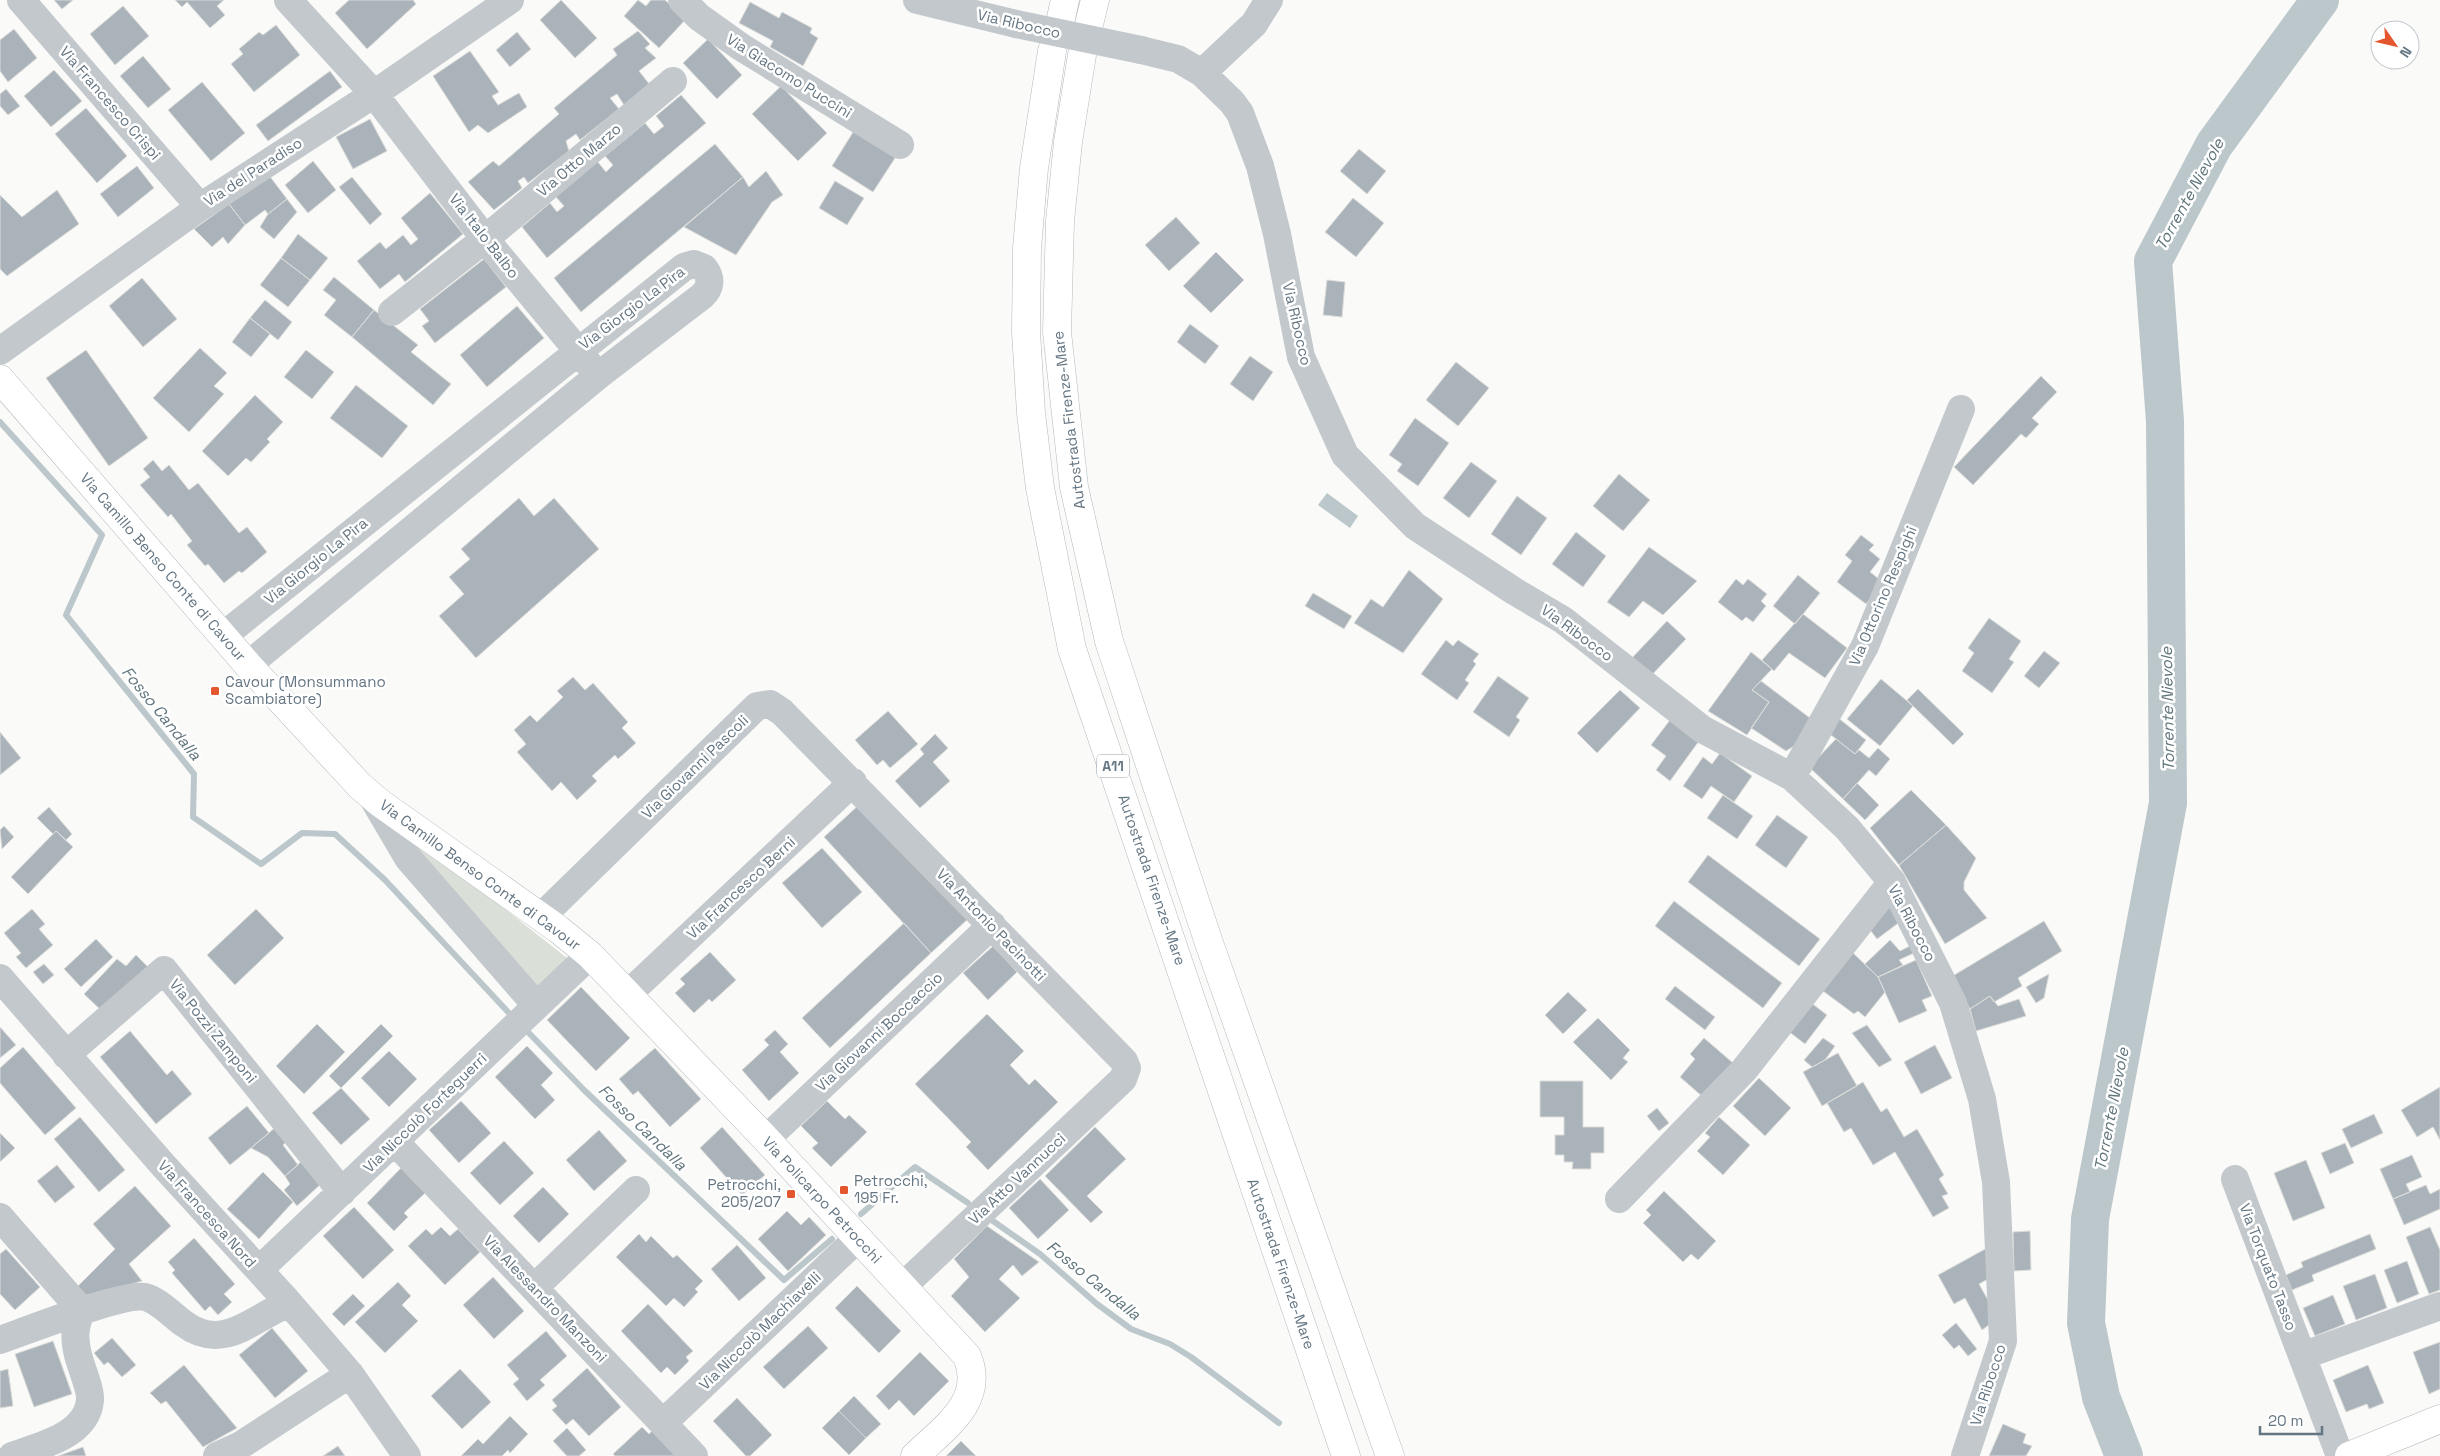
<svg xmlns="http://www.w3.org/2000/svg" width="2440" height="1456" viewBox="0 0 2440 1456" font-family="'Space Grotesk',sans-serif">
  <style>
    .green { fill: #dadfd7 }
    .water { fill: #bbc7cb }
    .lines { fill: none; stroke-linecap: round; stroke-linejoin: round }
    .stream { stroke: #bbc7cb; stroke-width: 6 }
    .river { stroke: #bbc7cb; stroke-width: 38 }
    .building { fill: #aab3b9; stroke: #dcdcda }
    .major-casing { stroke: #b5babe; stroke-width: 29 }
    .highway-casing { stroke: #b4b9bd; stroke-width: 29 }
    .minor { stroke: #c3c8cc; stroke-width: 28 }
    .major { stroke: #fff; stroke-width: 28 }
    .highway { stroke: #fff; stroke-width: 28 }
    .minor-bridge { stroke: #c3c8cc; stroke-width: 28 }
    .poi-dot { fill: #e4572e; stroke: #fff; stroke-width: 2 }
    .labels { text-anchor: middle; stroke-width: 5; stroke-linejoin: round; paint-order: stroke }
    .shield { fill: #fff; stroke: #939fa8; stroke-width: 1 }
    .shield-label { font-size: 14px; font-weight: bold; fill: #657683 }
    .street-label { font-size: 15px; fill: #657683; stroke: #fff }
    .poi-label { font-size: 15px; fill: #657683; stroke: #fff; text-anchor: start }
    .water-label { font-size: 16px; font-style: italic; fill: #60757c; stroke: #fff }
  </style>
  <rect width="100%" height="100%" fill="#fafaf8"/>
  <path class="green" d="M414,843L425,846L567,958L536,989L417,854Z"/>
  <path class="water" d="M1327,493L1358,516L1350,528L1318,505Z"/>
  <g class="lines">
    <path class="stream" d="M0,422L102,535L66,615L194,774L193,817L261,864L302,833L335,834L385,880L508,1012
      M527,1031L584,1090L784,1280L832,1239
      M861,1214L915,1167L968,1203
      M993,1221L1040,1254L1097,1304L1131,1329L1170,1344L1191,1357L1279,1423"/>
    <path class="river" d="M2124,1456L2101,1397L2086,1323L2090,1219L2168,803L2165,421L2153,261L2214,145L2320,0"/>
  </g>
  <path class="building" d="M54,0H73L62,9Z
    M175,0H224L217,6L225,15L210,28L187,2L182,7Z
    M349,0H413L416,4L367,49L335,13Z
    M561,0L597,38L575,58L540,20Z
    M638,0L646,6L651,0H665L686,19L659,48L624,16Z
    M750,2L779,18L782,12L812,28L810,33L818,38L803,66L770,47L773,41L739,23Z
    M123,6L149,36L115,65L90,34Z
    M276,25L300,55L254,92L231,64L243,54L239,49L259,32L263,35Z
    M14,29L37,58L8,82L0,71V40Z
    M638,31L650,44L645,48L656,58L639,71L650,85L624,105L617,94L610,98L619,109L580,140L576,134L566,141L569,151L528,183L524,177L518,181L522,188L494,210L468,182L493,161L499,166L559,114L554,108L617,55L613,49Z
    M517,32L531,49L510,67L496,50Z
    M708,39L742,75L717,99L683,63Z
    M470,51L499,92L492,96L498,105L519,93L527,107L488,133L478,125L469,132L433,76Z
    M143,56L171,89L148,108L120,76Z
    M54,70L82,101L51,127L24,96Z
    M330,71L342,87L268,141L256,125Z
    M202,82L245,133L211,161L168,110Z
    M781,86L827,133L798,161L752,114Z
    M6,89L20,106L8,115L0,106V94Z
    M681,95L706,123L547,258L522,227L550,203L557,212L564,206L555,196L597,161L606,172L613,165L605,156L645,123L654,134L664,126L656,116Z
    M86,108L127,156L97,183L55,134Z
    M370,119L387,151L353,169L336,137Z
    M855,129L897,155L873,192L832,166Z
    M715,144L743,177L581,312L554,278Z
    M1359,149L1386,171L1367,194L1340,171Z
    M313,161L336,190L308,213L285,185Z
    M137,166L154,188L118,217L100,194Z
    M766,171L783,195L772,202L736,255L684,227L743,177L749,187Z
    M268,174L287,199L268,214L265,210L245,225L229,204Z
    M352,177L382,214L370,225L339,187Z
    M835,181L864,198L847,225L819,208Z
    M57,190L79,224L7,276L0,269V195L22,217Z
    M430,193L463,234L405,282L399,274L380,289L357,261L380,242L386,249L403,235L411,245L418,239L401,218Z
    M1353,198L1384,223L1356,257L1325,232Z
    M287,199L297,212L274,239L260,227L268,214Z
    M229,204L245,225L228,244L223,237L212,247L194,229Z
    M1176,217L1200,243L1169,271L1145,245Z
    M298,234L328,258L310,280L281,258Z
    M1216,252L1244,280L1211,313L1183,286Z
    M281,258L310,280L288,307L260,285Z
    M484,259L506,287L435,343L422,326L429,321L420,309Z
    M334,277L374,310L352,337L324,315L336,300L323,290Z
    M142,278L177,319L143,347L109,306Z
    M1327,280L1345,282L1342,317L1323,315Z
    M265,300L292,322L278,340L250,318Z
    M517,306L544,338L487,387L460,355Z
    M374,310L418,345L411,352L451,384L433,405L352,337Z
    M250,318L270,334L251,357L232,342Z
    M1190,324L1219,346L1205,364L1177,342Z
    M200,348L227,373L214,386L224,394L189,432L153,398Z
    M86,350L148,438L109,466L46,378Z
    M306,350L334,372L312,399L284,377Z
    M1250,356L1273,372L1253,401L1230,384Z
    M1456,362L1489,388L1458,426L1426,400Z
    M2041,376L2057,392L2032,418L2039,424L2026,438L2021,434L1973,485L1954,467Z
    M356,385L408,426L382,458L330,418Z
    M255,395L283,422L267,439L270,442L251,462L246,458L228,476L202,451Z
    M1415,418L1449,443L1418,486L1397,471L1402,464L1389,455Z
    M153,460L162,471L169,465L189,490L198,483L239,533L247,527L267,552L242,573L239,571L224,583L208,564L205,566L187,545L192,541L171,514L168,517L140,485L150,477L143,469Z
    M1471,462L1497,481L1469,518L1443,498Z
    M1619,474L1650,500L1623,531L1593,506Z
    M1517,496L1547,518L1521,555L1491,534Z
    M519,498L534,516L554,498L599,549L476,658L439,616L464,594L449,577L470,559L461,549Z
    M1576,532L1606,556L1583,587L1552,564Z
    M1861,535L1874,545L1869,550L1880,559L1870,572L1883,582L1866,604L1837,582L1852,561L1845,555Z
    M1649,547L1697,581L1663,615L1643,601L1629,617L1607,602Z
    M1409,570L1443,599L1403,653L1354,623L1371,599L1383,607Z
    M1798,575L1820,593L1795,624L1773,606Z
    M1736,579L1743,585L1748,579L1767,594L1761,601L1766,606L1753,622L1746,617L1742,621L1718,602Z
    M1313,593L1352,616L1344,629L1305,606Z
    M1803,614L1847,648L1825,678L1789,653L1774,671L1762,660Z
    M1989,618L2021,641L2009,659L2014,662L1992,693L1962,671L1974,653L1968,648Z
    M1667,621L1686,639L1647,680L1629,661Z
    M1446,640L1453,646L1458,640L1479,654L1473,661L1476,664L1465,680L1469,683L1457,700L1421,674Z
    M2044,651L2060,663L2039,688L2024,676Z
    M1751,652L1772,669L1752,690L1769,702L1747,735L1708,711Z
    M1498,676L1529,698L1516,717L1520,720L1509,737L1473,712Z
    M573,677L585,690L593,683L628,722L622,728L636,743L618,759L615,755L592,776L597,781L577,800L561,782L552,791L517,752L526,744L514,730L530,715L537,722L563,697L557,691Z
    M1881,679L1913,706L1880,746L1847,719Z
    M1761,681L1814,721L1799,743L1786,751L1751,728L1769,702L1752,690Z
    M1918,689L1964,734L1953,745L1907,700Z
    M1620,690L1640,708L1597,753L1577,733Z
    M888,711L918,744L890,768L883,760L877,765L855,740Z
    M1837,717L1866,740L1855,754L1826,731Z
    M1670,720L1699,741L1670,781L1656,770L1666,756L1651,745Z
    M0,732L21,758L0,775Z
    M935,734L948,748L933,762L950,781L920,808L895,781L924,754L920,749Z
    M1836,739L1855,754L1859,750L1869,758L1878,748L1890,759L1876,776L1869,770L1843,799L1809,767Z
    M1720,753L1752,776L1734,802L1711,786L1702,799L1683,786L1703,757L1712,764Z
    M1857,783L1879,805L1865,820L1843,799Z
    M1911,790L1946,825L1899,865L1870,828Z
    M1723,795L1753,816L1737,839L1707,818Z
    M862,802L969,918L931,953L824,837Z
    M49,807L72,834L66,840L56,831L53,834L37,818Z
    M1777,815L1808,837L1786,868L1755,845Z
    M1946,825L1976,858L1964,882V890L1987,918L1945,944L1899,865Z
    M4,826L14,837L2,849L0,830Z
    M56,831L73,847L28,894L11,877Z
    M822,848L862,892L822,928L782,883Z
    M1708,855L1820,939L1799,966L1688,882Z
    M1674,901L1782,983L1763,1008L1655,926Z
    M1894,902L1905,918L1877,939L1865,923Z
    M32,909L45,924L39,929L53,945L26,968L16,957L21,953L4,933Z
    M256,909L284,938L235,985L207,955Z
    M2044,921L2062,951L2018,978L2022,986L1994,1002L1990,996L1970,1009L1951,977Z
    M904,923L931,953L830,1048L802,1018Z
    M96,939L113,957L81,987L64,969Z
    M1890,940L1900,951L1912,945L1916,952L1899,960L1903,965L1878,977L1865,964Z
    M993,946L1017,972L988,1000L963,973Z
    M1850,950L1878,977L1885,992L1865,1017L1858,1011L1854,1014L1819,988Z
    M710,952L736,980L712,1002L709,999L694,1013L675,993L685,984L680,979Z
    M136,955L150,969L106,1015L84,994L117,959L126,966Z
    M1916,960L1932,996L1922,1000L1927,1011L1899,1023L1878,977Z
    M44,964L54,975L43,984L33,972Z
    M2049,974L2044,998L2036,1003L2026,987Z
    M1675,986L1715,1017L1705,1030L1665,999Z
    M581,987L630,1038L596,1071L547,1020Z
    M1568,992L1587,1010L1563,1034L1545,1015Z
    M1990,996L1998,1006L2019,999L2026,1016L1976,1031L1970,1009Z
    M1810,1002L1827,1015L1805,1044L1788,1031Z
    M987,1014L1024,1051L1010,1065L1029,1085L1035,1079L1058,1102L988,1170L966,1147L971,1142L915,1084Z
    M1598,1018L1630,1050L1623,1058L1628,1062L1611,1080L1573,1042Z
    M317,1024L345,1052L304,1094L276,1066Z
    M381,1024L393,1036L341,1088L329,1076Z
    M1867,1025L1892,1060L1879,1067L1852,1033Z
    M0,1027L16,1045L0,1058Z
    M775,1030L788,1044L780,1052L799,1073L769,1101L742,1070L769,1045L764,1040Z
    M130,1031L167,1075L172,1070L192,1094L156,1124L100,1057Z
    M1704,1038L1733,1063L1703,1097L1680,1077L1695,1059L1690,1054Z
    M1823,1038L1835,1046L1825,1060L1812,1067L1804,1060Z
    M1935,1045L1952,1078L1921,1094L1904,1062Z
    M527,1046L553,1073L541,1085L555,1100L535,1119L495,1077Z
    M23,1047L76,1108L45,1135L0,1083V1068Z
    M655,1048L701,1099L670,1127L638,1091L633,1095L619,1079Z
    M389,1051L417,1079L389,1107L361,1078Z
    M1838,1053L1857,1086L1822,1106L1803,1072Z
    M1759,1078L1791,1108L1765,1136L1733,1106Z
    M1540,1081H1583V1127H1604V1153H1591V1169H1572L1573,1162H1564V1155H1555V1135H1564V1117H1540Z
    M1863,1082L1881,1112L1887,1108L1904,1137L1917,1129L1944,1175L1939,1179L1948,1194L1942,1196L1949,1208L1933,1217L1895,1152L1873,1165L1851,1128L1844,1132L1827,1103Z
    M2440,1087V1140L2433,1127L2417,1137L2401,1110Z
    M341,1088L370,1119L341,1145L312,1113Z
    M461,1101L491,1133L459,1163L429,1130Z
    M827,1101L845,1119L849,1115L867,1132L831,1167L812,1148L818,1143L801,1126Z
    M247,1106L269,1133L230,1165L208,1138Z
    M1657,1108L1669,1123L1659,1131L1647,1116Z
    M2374,1114L2383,1133L2351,1148L2342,1129Z
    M80,1117L125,1170L99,1192L54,1139Z
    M1719,1117L1750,1145L1723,1175L1697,1151L1710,1137L1705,1133Z
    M277,1126L288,1140L283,1145L298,1165L285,1176L268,1157L251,1148Z
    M722,1127L765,1175L742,1195L700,1148Z
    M1095,1127L1126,1159L1087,1196L1103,1212L1091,1223L1045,1176Z
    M599,1130L627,1161L594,1191L566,1160Z
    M0,1133L15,1148L0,1162Z
    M504,1141L534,1173L500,1205L470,1173Z
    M2345,1143L2354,1163L2330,1174L2321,1153Z
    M2412,1155L2422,1177L2406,1184L2410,1192L2393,1199L2380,1169Z
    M303,1160L323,1182L297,1206L284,1190L290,1184L285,1176Z
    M2306,1160L2325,1208L2293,1221L2274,1173Z
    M57,1165L75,1187L55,1203L37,1181Z
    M401,1168L425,1193L404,1213L408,1217L394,1231L367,1203Z
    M263,1172L293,1202L259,1239L227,1209Z
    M1040,1179L1069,1210L1038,1239L1009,1208Z
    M2426,1185L2430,1194L2440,1189V1209L2404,1225L2393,1199Z
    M135,1186L171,1226L129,1264L142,1281L84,1298L77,1287L115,1249L93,1224Z
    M543,1187L569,1214L539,1243L513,1216Z
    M1664,1191L1716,1241L1698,1260L1691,1254L1683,1262L1643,1223L1651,1215L1646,1210Z
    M354,1207L394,1250L363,1279L323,1236Z
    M787,1211L801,1225L809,1217L826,1235L788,1271L758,1239Z
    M987,1226L1039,1262L1022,1276L1013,1265L999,1279L1020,1298L985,1332L951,1296L969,1277L954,1259Z
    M441,1227L450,1236L458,1229L480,1252L445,1285L408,1246L426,1229L432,1235Z
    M2430,1227L2440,1250V1290L2429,1294L2406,1237Z
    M2030,1231L2031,1270L2014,1271L2013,1232Z
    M639,1234L646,1242L651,1236L673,1258L677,1255L703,1281L695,1289L698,1292L684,1307L674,1298L666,1306L616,1257Z
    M2370,1234L2376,1249L2312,1275L2314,1281L2292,1290L2286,1275L2303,1267L2301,1262Z
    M194,1238L235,1284L224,1294L232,1302L218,1315L210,1306L205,1311L172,1273L175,1270L168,1262Z
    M737,1245L766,1278L739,1301L711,1269Z
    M1987,1248L1995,1275L1979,1284L1998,1318L1982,1330L1965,1298L1954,1304L1938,1275Z
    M6,1249L40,1287L15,1310L0,1294V1254Z
    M2407,1261L2419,1294L2397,1303L2384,1270Z
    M2375,1274L2387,1308L2356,1320L2343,1286Z
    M493,1277L524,1311L494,1339L463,1305Z
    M398,1282L411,1296L402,1305L418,1321L385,1353L355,1322Z
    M857,1286L901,1331L879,1353L835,1308Z
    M353,1294L365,1306L344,1326L332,1314Z
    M2333,1295L2345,1324L2315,1336L2303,1308Z
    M648,1304L693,1351L686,1357L689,1361L675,1375L667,1367L661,1373L621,1331Z
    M1956,1323L1977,1349L1968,1356L1959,1345L1954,1349L1942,1335Z
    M808,1326L828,1348L784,1389L763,1367Z
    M272,1328L308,1371L275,1398L239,1355Z
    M546,1331L567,1356L540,1380L545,1385L527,1401L513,1384L519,1379L507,1365Z
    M112,1338L136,1365L122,1377L108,1362L104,1365L94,1353Z
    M53,1341L72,1394L34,1407L15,1354Z
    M2440,1342V1389L2429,1394L2413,1352Z
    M920,1352L949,1381L914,1416L899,1400L889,1410L876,1396Z
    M184,1365L237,1428L203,1447L166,1401L161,1404L150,1393Z
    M2368,1365L2384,1403L2369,1409L2367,1404L2346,1412L2333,1380Z
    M587,1368L621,1407L589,1436L573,1419L566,1425L552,1410L557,1406L552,1400Z
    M8,1369L13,1406L0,1408V1371Z
    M460,1369L491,1402L462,1429L431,1396Z
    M854,1396L881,1424L866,1438L839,1411Z
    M737,1398L772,1435L750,1456H746L713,1421Z
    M839,1411L866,1438L849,1455L822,1428Z
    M510,1416L528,1434L510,1453L508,1450L502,1456H461L478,1439L483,1444Z
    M2003,1424L2026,1434L2023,1443L2032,1446L2026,1456H1989Z
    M642,1427L649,1434L653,1430L677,1456H615L613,1454Z
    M567,1428L586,1450L579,1456H567L553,1441Z
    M961,1441L976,1456H946Z
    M338,1446L345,1456H323Z
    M83,1447L86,1456H58Z"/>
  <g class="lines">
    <g class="major-casing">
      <path id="major" d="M0,379L248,665L360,786L380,803L558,929L590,955L766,1139L967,1356C986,1401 944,1428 915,1456
        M2349,1456L2440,1419"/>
    </g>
    <g class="highway-casing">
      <path id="highway" d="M1061,18L1065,0
        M1089,24L1095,0
        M1052,51L1034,168L1027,248L1026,332L1031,413L1040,488L1072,649L1346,1456
        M1082,55L1068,142L1060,221L1057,332L1074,487L1109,641L1209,943L1390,1456"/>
    </g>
    <path class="minor" d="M21,0L200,207
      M288,0L374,94L485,239L588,363
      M682,0L699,17L741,47L900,145
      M917,0L1016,24
      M1141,50L1178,59L1202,73L1232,102L1240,113L1260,166L1277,234L1301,357L1345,455L1415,526L1514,591L1563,620L1702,729L1792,777L1847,828L1892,882L1953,1003L1982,1099L1996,1182L2003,1341L1965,1456
      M1202,73L1254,24L1269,0
      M392,312L485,239L673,81
      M0,351L200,207L374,94L510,0
      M223,636L684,267L694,264L704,268C712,278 711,288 702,296L599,375L248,665
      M1792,777L1865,646L1961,409
      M371,795L408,858L536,1005
      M541,917L757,706L770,704L782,712L1124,1061L1127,1068L1123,1079L902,1287
      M0,978L163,1165L289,1303L350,1374L407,1456
      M628,994L853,782
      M66,1055L164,970L342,1192
      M766,1139L992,925
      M395,1142L694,1456
      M2235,1179L2340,1456
      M1619,1199L1744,1070L1892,882
      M0,1217L82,1311C74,1326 74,1339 78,1355C81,1367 91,1390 90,1400C87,1436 39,1446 12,1456
      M259,1270L590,955
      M534,1288L636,1190
      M0,1340C26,1331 124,1292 145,1297C158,1300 172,1315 183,1323C223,1353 251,1319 289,1303
      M2302,1356L2440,1306
      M663,1423L857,1239
      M217,1456L241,1445L350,1374"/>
    <use href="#major" class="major"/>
    <use href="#highway" class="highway"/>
    <path class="minor-bridge" d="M1016,24L1141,50"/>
  </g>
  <g class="poi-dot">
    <rect x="210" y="686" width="10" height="10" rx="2.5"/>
    <rect x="839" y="1185" width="10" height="10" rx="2.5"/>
    <rect x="786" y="1189" width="10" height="10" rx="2.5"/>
  </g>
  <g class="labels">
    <rect class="shield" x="1097" y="754.5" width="32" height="23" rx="4"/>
    <g class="shield-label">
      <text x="1113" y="771">A11</text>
    </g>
    <g class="street-label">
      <text transform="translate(1019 24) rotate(13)" y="5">Via Ribocco</text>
      <text transform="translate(789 76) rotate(32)" y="5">Via Giacomo Puccini</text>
      <text transform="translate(110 103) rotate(49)" y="5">Via Francesco Crispi</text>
      <text transform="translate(579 160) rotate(-40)" y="5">Via Otto Marzo</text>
      <text transform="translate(253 172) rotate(-33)" y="5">Via del Paradiso</text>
      <text transform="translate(484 236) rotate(52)" y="5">Via Italo Balbo</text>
      <text transform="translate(632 308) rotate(-37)" y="5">Via Giorgio La Pira</text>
      <text transform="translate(1297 324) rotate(77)" y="5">Via Ribocco</text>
      <text transform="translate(1069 420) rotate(-97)" y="5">Autostrada Firenze-Mare</text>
      <text transform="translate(316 561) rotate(-39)" y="5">Via Giorgio La Pira</text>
      <text transform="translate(163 567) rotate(49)" y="5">Via Camillo Benso Conte di Cavour</text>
      <text transform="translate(1883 596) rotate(-67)" y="5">Via Ottorino Respighi</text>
      <text transform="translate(1577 633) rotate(36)" y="5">Via Ribocco</text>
      <text transform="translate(695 767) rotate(-44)" y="5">Via Giovanni Pascoli</text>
      <text transform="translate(480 875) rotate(36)" y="5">Via Camillo Benso Conte di Cavour</text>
      <text transform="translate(1152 880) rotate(71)" y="5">Autostrada Firenze-Mare</text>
      <text transform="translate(741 888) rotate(-43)" y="5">Via Francesco Berni</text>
      <text transform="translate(1912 923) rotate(62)" y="5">Via Ribocco</text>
      <text transform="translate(991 925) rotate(46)" y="5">Via Antonio Pacinotti</text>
      <text transform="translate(213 1031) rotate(51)" y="5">Via Pozzi Zamponi</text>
      <text transform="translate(879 1032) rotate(-43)" y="5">Via Giovanni Boccaccio</text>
      <text transform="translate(425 1113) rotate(-44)" y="5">Via Niccolò Forteguerri</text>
      <text transform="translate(1017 1179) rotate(-43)" y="5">Via Atto Vannucci</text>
      <text transform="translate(822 1200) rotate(47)" y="5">Via Policarpo Petrocchi</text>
      <text transform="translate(207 1214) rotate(48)" y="5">Via Francesca Nord</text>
      <text transform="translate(1281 1264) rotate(71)" y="5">Autostrada Firenze-Mare</text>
      <text transform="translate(2268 1267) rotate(69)" y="5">Via Torquato Tasso</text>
      <text transform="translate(545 1299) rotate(46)" y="5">Via Alessandro Manzoni</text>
      <text transform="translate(760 1331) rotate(-44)" y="5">Via Niccolò Machiavelli</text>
      <text transform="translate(1988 1385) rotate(-72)" y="5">Via Ribocco</text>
    </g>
    <g class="poi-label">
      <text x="225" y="687">Cavour (Monsummano<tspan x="225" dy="17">Scambiatore)</tspan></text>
      <text x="854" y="1186">Petrocchi,<tspan x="854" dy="17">195 Fr.</tspan></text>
      <text x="781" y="1190" text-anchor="end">Petrocchi,<tspan x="781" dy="17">205/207</tspan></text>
    </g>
    <g class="water-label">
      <text transform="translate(2189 194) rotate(-61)" y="6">Torrente Nievole</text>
      <text transform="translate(2167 709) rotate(-91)" y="6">Torrente Nievole</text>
      <text transform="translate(162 713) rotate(51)" y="6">Fosso Candalla</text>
      <text transform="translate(2111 1109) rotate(-79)" y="6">Torrente Nievole</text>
      <text transform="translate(643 1127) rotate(44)" y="6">Fosso Candalla</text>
      <text transform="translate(1094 1280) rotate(39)" y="6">Fosso Candalla</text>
    </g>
  </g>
  <g transform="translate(2395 45) rotate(124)"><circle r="24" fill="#ffffff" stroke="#c1c8cd"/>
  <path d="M0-4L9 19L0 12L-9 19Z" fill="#e4572e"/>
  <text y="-8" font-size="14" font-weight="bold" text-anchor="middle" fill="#657683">N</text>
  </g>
  <path d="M2260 1426v8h62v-8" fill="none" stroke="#657683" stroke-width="2.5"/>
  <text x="2268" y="1426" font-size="15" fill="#657683" stroke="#ffffff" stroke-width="4" paint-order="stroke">20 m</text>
</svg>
